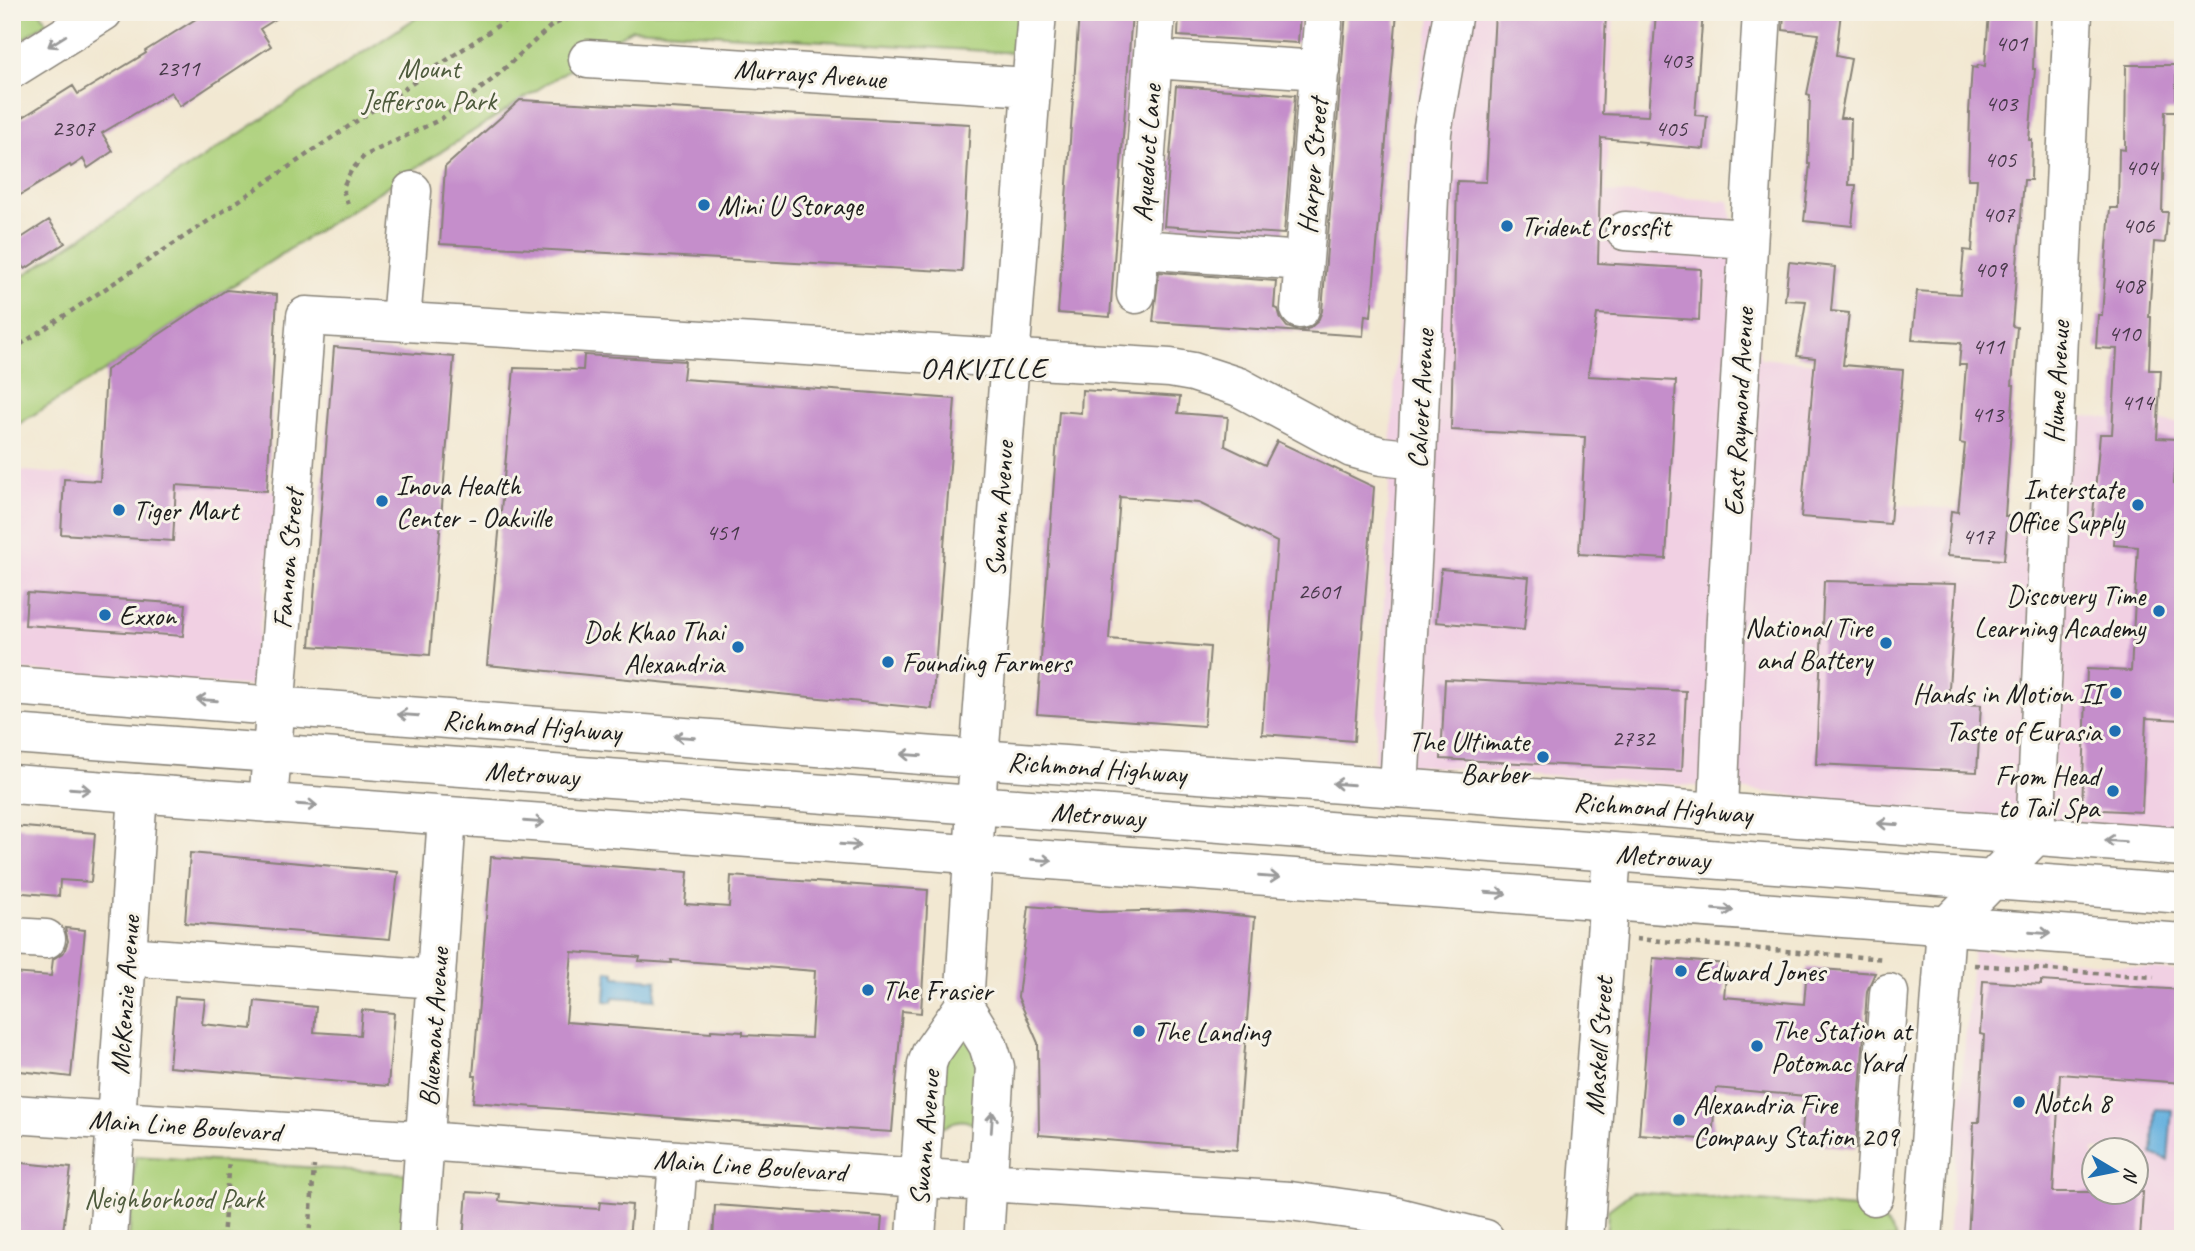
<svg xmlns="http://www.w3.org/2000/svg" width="2195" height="1251" viewBox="0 0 2195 1251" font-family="Caveat,sans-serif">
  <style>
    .built { fill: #f1d0e3; fill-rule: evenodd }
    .green { fill: #acd07a; stroke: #64764b; stroke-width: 2 }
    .water { fill: #66b1de; stroke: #41667d; stroke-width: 2 }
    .building { fill: #c58ecb; fill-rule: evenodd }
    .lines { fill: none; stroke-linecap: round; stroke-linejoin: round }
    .minor-casing { stroke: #878277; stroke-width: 41 }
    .highway-casing { stroke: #878277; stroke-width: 41 }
    .path { stroke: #878277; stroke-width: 4.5; stroke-dasharray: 5 5; stroke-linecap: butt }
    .minor { stroke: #fff; stroke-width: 38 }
    .highway { stroke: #fff; stroke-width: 38 }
    .oneway { stroke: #999 }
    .poi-dot { fill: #1f6fb2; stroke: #f7f3e8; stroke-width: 2.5 }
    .labels { text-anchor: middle; stroke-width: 6; stroke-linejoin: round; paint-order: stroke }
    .number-label { font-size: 24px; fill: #463848 }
    .park-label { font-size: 28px; fill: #4e5b3d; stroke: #f7f3e8 }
    .street-label { font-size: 28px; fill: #1c1c1c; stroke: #f7f3e8 }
    .poi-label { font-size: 28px; fill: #1c1c1c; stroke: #f7f3e8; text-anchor: start }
    .neighbourhood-label { font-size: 30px; letter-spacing: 2px; fill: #1c1c1c; stroke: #f7f3e8 }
  </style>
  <rect width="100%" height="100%" fill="#f7f3e8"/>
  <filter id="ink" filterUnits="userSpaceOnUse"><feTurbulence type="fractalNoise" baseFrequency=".0143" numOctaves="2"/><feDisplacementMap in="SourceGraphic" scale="14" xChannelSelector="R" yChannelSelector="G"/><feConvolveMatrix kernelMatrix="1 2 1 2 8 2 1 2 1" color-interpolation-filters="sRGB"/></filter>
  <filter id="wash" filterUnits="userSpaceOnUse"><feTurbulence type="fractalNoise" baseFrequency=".00686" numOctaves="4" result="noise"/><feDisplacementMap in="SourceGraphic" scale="28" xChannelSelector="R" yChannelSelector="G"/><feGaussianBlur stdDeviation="1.57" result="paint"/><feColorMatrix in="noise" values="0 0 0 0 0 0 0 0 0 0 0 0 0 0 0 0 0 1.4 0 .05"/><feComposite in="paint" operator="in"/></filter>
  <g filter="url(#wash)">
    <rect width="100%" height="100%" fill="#f2e8d2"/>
    <path class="built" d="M1432,12H1614L1606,192L1729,201L1760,358L1903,370L1892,504L2038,516L2078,416L2183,423V836L2058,828L1747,790L1374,762L1383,626L1391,441L1411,130Z
      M12,470L278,491L252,686L12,669Z
      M1973,950L2183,972V1239H1948ZM2094,1150H2136V1192H2094Z"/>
    <path class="green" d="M12,12H40L47,22L12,47Z
      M425,12H1019L1017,53L632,29L226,290L106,370L12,428V283Z
      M962,1035L976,1037L978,1129C968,1118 957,1118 945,1127L937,1126L940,1067Z
      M135,1156L410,1174L405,1239H129Z
      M1632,1192L1856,1208C1876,1213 1887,1220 1897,1239H1606L1608,1210Z"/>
    <path class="water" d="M607,971L615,972V977L657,980L655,1000L613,997L612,1002L605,1001Z
      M2155,1109L2172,1110L2168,1160L2152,1154Z"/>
    <g id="blocks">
      <path class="building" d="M207,12H287L260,29L271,46L180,106L171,92L102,133L113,151L88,168L83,159L71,167L70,165L12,200V124L73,86L78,94L146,53L145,51Z
        M1079,12H1132L1110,317L1058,313Z
        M1179,12H1300L1298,43L1178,36Z
        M1346,12H1397L1371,316L1365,315L1363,336L1153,322L1159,272L1276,281L1274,308L1278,309L1281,319L1287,327L1299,331L1310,328L1318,321L1322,311Z
        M1495,12H1606L1602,114L1648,116L1656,12H1703L1695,115L1707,116L1704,149L1645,144L1646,142L1601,138L1598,263L1701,269L1699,320L1597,314L1588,376L1676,381L1666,559L1579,554L1585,437L1451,430L1457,181L1486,182Z
        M1784,12H1841L1836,56L1851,59L1840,118H1851L1849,185H1856L1852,226L1804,221L1810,164H1808L1810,95L1807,94L1819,34L1783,30Z
        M1989,12L2035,13L2033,69H2035L2029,140H2032L2031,180H2024L2012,326L2017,327L2012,385H2014L2005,516H2008L2004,560L1947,556L1951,511L1958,512L1965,444L1960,443L1966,365H1959L1961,343L1912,340L1917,291L1960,294L1964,250L1972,251L1977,179H1968L1970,113H1969L1972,67L1977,68L1978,65L1985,66Z
        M2126,65H2176V111H2165L2162,212H2168L2165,243L2154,242L2149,317H2151L2149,370H2161L2157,438L2177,439L2174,483L2183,484V720L2146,718L2142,812L2082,809L2087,669L2131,671L2138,547L2114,545L2115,527L2092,526L2100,434H2112L2117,349L2096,348L2098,315H2102L2110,208H2118L2119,149L2125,150Z
        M1176,86L1295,95L1284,234L1164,226Z
        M520,100L970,124L962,272L440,244L445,167Z
        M49,220L65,243L25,269L12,248V244Z
        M1789,262L1835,267L1831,311L1849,313L1843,365L1903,370L1890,524L1801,517L1815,358L1797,356L1806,301L1785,300Z
        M226,290L277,295L267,491L176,485L173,541L61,534L64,479L100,481L106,370Z
        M334,347L454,357L430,655L310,646Z
        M584,355L685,361L683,379L955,399L932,709L487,665L514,368L583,370Z
        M1082,390L1180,397L1178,413L1228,417L1225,446L1265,465L1277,441L1374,487L1354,741L1262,734L1277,542L1199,503L1120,497L1109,639L1210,647L1204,726L1037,714L1059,411L1081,413Z
        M1441,569L1529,577L1524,630L1436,622Z
        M1824,581L1956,584L1948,703L1981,705L1977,772L1816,764Z
        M27,593L186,604L183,636L25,625Z
        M1445,679L1686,691L1682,771L1441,759Z
        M12,826L95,833L91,882L60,880L59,896L12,892Z
        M190,853L398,872L390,939L185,923Z
        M491,857L688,872L685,904L729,907L731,876L928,890L921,1013L902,1011L892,1132L700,1120L473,1102L476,1076H473ZM572,952L640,957L639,961L672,963L671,960L815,971L811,1038L743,1035V1032L711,1030V1033L566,1022Z
        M1029,906L1099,912L1186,910L1255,917L1237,1150L1039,1135L1038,1043L1018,997Z
        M65,928L85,930L71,1077L12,1070V973L51,976L53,959L64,952L68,941Z
        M1653,958L1727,964L1724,997L1804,1004L1807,968L1875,973L1867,991L1856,1148L1801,1143L1805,1096L1716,1088L1712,1140L1639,1134Z
        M1983,981L2041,985V981L2183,990V1083L2060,1074L2053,1192H2143L2140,1239H1968L1974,1122H1979L1984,1035L1980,1034Z
        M175,997L205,999L202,1024L252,1029L255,1001L316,1007L314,1032L360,1035L362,1010L394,1013L388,1086L169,1067Z
        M12,1162L71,1168L62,1239L12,1237Z
        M467,1192L500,1194L499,1201L550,1206L599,1209L600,1202L632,1205L629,1239H463Z
        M715,1205L882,1217L880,1239H713Z"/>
    </g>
  </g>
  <g filter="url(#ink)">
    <use href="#blocks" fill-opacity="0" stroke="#878277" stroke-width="2"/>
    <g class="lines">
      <g class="minor-casing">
        <path id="minor" d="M588,59L1031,87
          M1153,59L1320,70
          M12,69L103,12
          M1625,231L1748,239
          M1140,249L1303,261
          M1136,294L1156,12
          M1300,309L1323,23
          M401,321L412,191
          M12,734L2183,894
          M1399,788L1413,546L1432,132L1453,12
          M268,803L306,316L1170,368L1193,372L1239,387L1352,448L1381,456L1417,460
          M1718,811L1726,617L1762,12
          M12,937L46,939
          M127,956L436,979
          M964,1006L988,1045L995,1067L984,1239
          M12,1114L425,1141L891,1176L1290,1201L1385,1214L1485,1239
          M1874,1196L1889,993
          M108,1239L138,793
          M418,1239L447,816
          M672,1239L678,1160
          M916,1239L927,1064L931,1053L964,1006L979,759L1037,12
          M1584,1239L1611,867
          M1923,1239L1946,927L2035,836L2073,12"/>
      </g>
      <g class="highway-casing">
        <path id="highway" d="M12,686L935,756L1399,788L2183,847
          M12,784L2183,943"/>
      </g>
      <path class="path" d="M348,204L344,193V185L351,171L364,156L441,119L493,79L551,26L580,12
        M12,350L225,210L518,12
        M1636,939L1885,959
        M1974,965L2154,977
        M223,1239L229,1159
        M309,1239L314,1166"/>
      <use href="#minor" class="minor"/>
      <use href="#highway" class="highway"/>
    </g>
    <defs><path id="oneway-shaft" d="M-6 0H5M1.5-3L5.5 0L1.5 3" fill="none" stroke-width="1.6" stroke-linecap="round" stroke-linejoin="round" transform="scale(1.75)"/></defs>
    <g class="oneway">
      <use href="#oneway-shaft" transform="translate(57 41) rotate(148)"/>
      <use href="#oneway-shaft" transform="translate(207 700) rotate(-176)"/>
      <use href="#oneway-shaft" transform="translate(408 715) rotate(-176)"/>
      <use href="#oneway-shaft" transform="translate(684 737) rotate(-176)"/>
      <use href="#oneway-shaft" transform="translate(911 755) rotate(-176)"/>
      <use href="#oneway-shaft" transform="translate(1343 784) rotate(-176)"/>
      <use href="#oneway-shaft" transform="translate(80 789) rotate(4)"/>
      <use href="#oneway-shaft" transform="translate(307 805) rotate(4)"/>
      <use href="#oneway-shaft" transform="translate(534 822) rotate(4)"/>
      <use href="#oneway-shaft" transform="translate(1888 824) rotate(-176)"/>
      <use href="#oneway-shaft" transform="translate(2115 841) rotate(-176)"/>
      <use href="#oneway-shaft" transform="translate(850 845) rotate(4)"/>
      <use href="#oneway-shaft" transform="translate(1042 860) rotate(4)"/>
      <use href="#oneway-shaft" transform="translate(1269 877) rotate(4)"/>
      <use href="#oneway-shaft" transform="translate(1496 893) rotate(4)"/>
      <use href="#oneway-shaft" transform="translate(1723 910) rotate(4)"/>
      <use href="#oneway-shaft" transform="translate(2040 933) rotate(4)"/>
      <use href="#oneway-shaft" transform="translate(992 1122) rotate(-86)"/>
    </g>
  </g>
  <g class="poi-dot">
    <circle cx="704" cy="205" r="7"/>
    <circle cx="1507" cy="226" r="7"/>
    <circle cx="382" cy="501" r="7"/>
    <circle cx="2138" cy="505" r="7"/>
    <circle cx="119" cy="510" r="7"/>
    <circle cx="2159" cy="611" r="7"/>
    <circle cx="105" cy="615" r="7"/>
    <circle cx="1886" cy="643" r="7"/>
    <circle cx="738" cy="647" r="7"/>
    <circle cx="888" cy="662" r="7"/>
    <circle cx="2116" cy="693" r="7"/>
    <circle cx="2115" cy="731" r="7"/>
    <circle cx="1543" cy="757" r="7"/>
    <circle cx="2113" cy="791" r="7"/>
    <circle cx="1681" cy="971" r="7"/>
    <circle cx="868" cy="990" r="7"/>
    <circle cx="1139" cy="1031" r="7"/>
    <circle cx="1757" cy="1046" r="7"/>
    <circle cx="2019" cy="1102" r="7"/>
    <circle cx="1679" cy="1120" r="7"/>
  </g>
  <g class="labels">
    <g class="number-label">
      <text x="2011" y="51">401</text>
      <text x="1676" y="68">403</text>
      <text x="178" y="76">2311</text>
      <text x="2001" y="111">403</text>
      <text x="73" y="136">2307</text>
      <text x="1671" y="136">405</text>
      <text x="2000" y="167">405</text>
      <text x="2141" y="175">404</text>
      <text x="1998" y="222">407</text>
      <text x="2138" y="233">406</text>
      <text x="1990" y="277">409</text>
      <text x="2128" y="293">408</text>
      <text x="2124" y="341">410</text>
      <text x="1988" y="354">411</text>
      <text x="2137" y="410">414</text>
      <text x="1987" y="422">413</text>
      <text x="722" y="540">451</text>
      <text x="1978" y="544">417</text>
      <text x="1319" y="599">2601</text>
      <text x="1633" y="746">2732</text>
    </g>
    <g class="park-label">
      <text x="429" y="78">Mount<tspan x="429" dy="32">Jefferson Park</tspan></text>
      <text x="174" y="1208">Neighborhood Park</text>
    </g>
    <g class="street-label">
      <text transform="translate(810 73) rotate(4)" y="10">Murrays Avenue</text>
      <text transform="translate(1146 153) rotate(-86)" y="10">Aqueduct Lane</text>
      <text transform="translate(1312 166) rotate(-85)" y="10">Harper Street</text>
      <text transform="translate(2056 382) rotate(-87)" y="10">Hume Avenue</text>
      <text transform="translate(1420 399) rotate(-87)" y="10">Calvert Avenue</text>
      <text transform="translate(1738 412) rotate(-87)" y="10">East Raymond Avenue</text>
      <text transform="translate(999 509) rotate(-86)" y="10">Swann Avenue</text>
      <text transform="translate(287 559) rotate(-85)" y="10">Fannon Street</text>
      <text transform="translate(532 725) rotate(4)" y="10">Richmond Highway</text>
      <text transform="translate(1097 767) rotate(4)" y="10">Richmond Highway</text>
      <text transform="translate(532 773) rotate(4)" y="10">Metroway</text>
      <text transform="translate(1663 807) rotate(4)" y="10">Richmond Highway</text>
      <text transform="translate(1098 814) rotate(4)" y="10">Metroway</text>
      <text transform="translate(1663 856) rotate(4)" y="10">Metroway</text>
      <text transform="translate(124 995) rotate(-86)" y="10">McKenzie Avenue</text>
      <text transform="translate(433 1027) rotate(-86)" y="10">Bluemont Avenue</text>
      <text transform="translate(1598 1046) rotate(-86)" y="10">Maskell Street</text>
      <text transform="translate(185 1125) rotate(4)" y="10">Main Line Boulevard</text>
      <text transform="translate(924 1138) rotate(-85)" y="10">Swann Avenue</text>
      <text transform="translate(750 1165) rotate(4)" y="10">Main Line Boulevard</text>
    </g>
    <g class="poi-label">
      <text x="718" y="215">Mini U Storage</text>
      <text x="1521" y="236">Trident Crossfit</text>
      <text x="396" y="495">Inova Health<tspan x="396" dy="32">Center - Oakville</tspan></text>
      <text x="2124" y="499" text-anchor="end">Interstate<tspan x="2124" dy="32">Office Supply</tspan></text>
      <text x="133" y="520">Tiger Mart</text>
      <text x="2145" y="605" text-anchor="end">Discovery Time<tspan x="2145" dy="32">Learning Academy</tspan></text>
      <text x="119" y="625">Exxon</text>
      <text x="1872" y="637" text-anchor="end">National Tire<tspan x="1872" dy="32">and Battery</tspan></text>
      <text x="724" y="641" text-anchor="end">Dok Khao Thai<tspan x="724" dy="32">Alexandria</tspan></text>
      <text x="902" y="672">Founding Farmers</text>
      <text x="2102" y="703" text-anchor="end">Hands in Motion II</text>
      <text x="2101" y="741" text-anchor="end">Taste of Eurasia</text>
      <text x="1529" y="751" text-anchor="end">The Ultimate<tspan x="1529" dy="32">Barber</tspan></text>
      <text x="2099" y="785" text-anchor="end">From Head<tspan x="2099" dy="32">to Tail Spa</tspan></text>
      <text x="1695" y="981">Edward Jones</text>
      <text x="882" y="1000">The Frasier</text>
      <text x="1771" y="1040">The Station at<tspan x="1771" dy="32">Potomac Yard</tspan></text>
      <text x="1153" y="1041">The Landing</text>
      <text x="2033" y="1112">Notch 8</text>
      <text x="1693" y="1114">Alexandria Fire<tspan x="1693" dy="32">Company Station 209</tspan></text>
    </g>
    <g class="neighbourhood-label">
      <text x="984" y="378">OAKVILLE</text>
    </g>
  </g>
  <rect width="2195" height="1251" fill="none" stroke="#f7f3e8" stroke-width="42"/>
  <g transform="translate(2115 1171) rotate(100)"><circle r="33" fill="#f7f3e8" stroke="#9f9d96" stroke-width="2"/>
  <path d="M0-5L12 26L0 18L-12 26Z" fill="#1f6fb2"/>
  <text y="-10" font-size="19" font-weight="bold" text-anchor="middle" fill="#1c1c1c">N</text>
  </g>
</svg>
